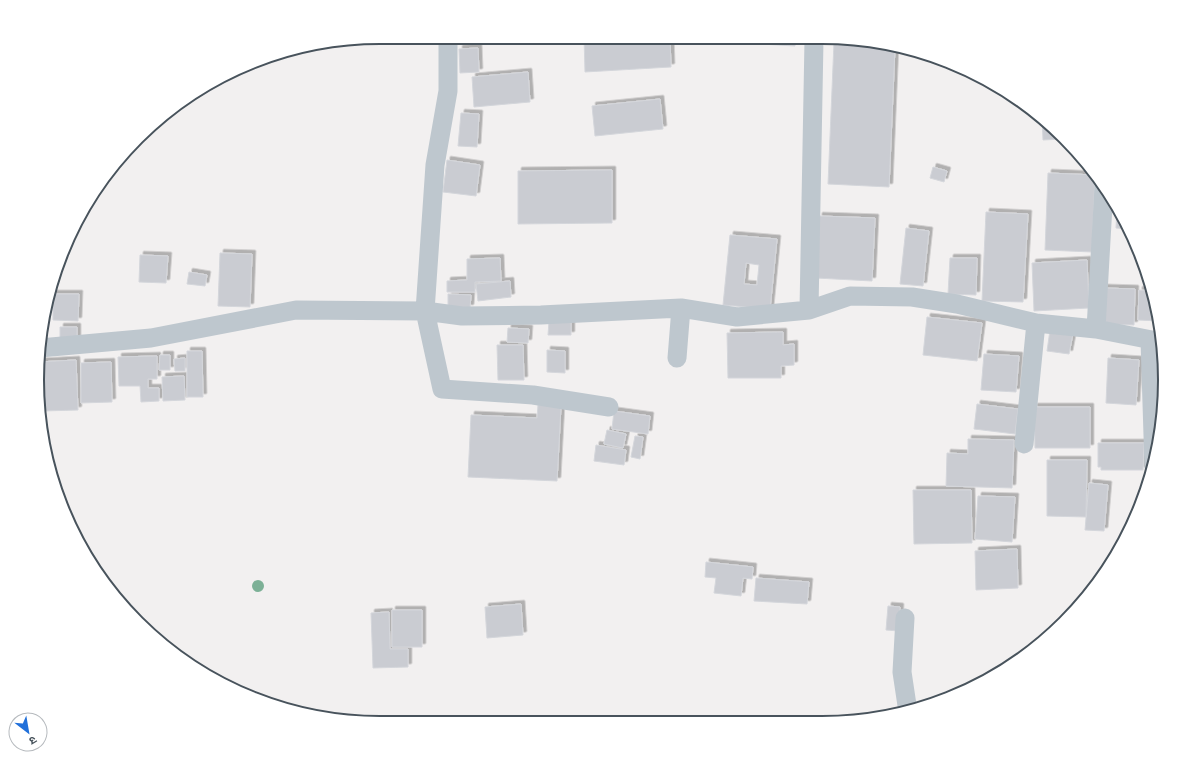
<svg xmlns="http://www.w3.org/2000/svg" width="1202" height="760" viewBox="0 0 1202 760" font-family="Figtree,'Noto Sans Devanagari',sans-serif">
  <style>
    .building { fill: #caccd2; stroke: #d4d6db; fill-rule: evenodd; filter: url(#shadow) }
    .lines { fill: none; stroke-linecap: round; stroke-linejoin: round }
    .minor { stroke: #bec7ce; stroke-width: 19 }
    .tree { fill: #7cb096 }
    .rim { fill: none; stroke: #48535c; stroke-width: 2 }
  </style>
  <defs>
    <filter id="shadow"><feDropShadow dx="3.5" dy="-3.5" stdDeviation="0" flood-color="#0004"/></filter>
  </defs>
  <rect width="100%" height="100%" fill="#f2f0f0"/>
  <path class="building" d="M465,38H519L465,42Z
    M584,38L670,39L671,67L585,72Z
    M742,39H795V46L742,43Z
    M834,42L883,44L895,47L889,187L828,184Z
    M478,48L479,72L460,73L459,49Z
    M528,72L530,102L474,107L472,77Z
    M660,99L663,129L595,136L592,106Z
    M461,113L479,114L477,147L458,146Z
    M1042,118L1064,139L1043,140Z
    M447,160L480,165L476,196L443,192Z
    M933,167L947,171L944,182L930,178Z
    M612,170V223L518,224V171Z
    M1048,173L1095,175L1092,252L1045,250Z
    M1117,206L1119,209L1128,229L1116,228Z
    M986,212L1028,214L1023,302L982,301Z
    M819,216L875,218L872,281L816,278Z
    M906,228L929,231L923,286L900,284Z
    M730,235L777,239L770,309L723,305ZM746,263L759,265L757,285L744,284Z
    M220,253L252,254L250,307L218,306Z
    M140,255L168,256L166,283L139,282Z
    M500,258L501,281L475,282V292H447V281L467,280V259Z
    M950,258H977L976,295L948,294Z
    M1087,260L1089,308L1034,311L1032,263Z
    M189,272L207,275L205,286L187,284Z
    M510,281L511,297L478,301L476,284Z
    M1104,288L1135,289L1134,325L1102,324Z
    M1139,290L1152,291L1159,321L1138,320Z
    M53,294H79L78,321L53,320Z
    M448,294L471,295L470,308L448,307Z
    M927,317L982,323L977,361L923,355Z
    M549,321H571V335H548Z
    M60,327H77V339H60Z
    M508,328L529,329L528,343L507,342Z
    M1050,330L1073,333L1069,354L1047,351Z
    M783,332V345L794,344V365L781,366V378H728L727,333Z
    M497,345H523L524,380H498Z
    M547,350L565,351V373L547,372Z
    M187,351H202L203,397H187Z
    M984,354L1019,356L1016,392L981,390Z
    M160,355H170V370H159Z
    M157,356V379H148V388H159V401L141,402L140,386H119L118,357Z
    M185,358V371H175L174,359Z
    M1108,358L1139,360L1136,405L1106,403Z
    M76,360L78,410L43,411L38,362Z
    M111,362L112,402L81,403V363Z
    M1159,373L1163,374L1164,397L1154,395Z
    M184,376L185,400L163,401L162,377Z
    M977,404L1018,409L1015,434L974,429Z
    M538,405L561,406L557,481L468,477L471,415L537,418Z
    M1034,407H1090V448H1035Z
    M614,411L650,416L648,434L612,429Z
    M607,430L626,434L623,448L604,444Z
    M635,436L643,437L640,459L631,457Z
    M968,439L1014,440L1012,488L946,486L947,453L968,454Z
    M1098,443H1144L1143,470H1101V467H1098Z
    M596,445L626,450L624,465L594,461Z
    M1047,460H1087L1086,517L1047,516Z
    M1089,483L1108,485L1104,531L1085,530Z
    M913,490H971L972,543L914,544Z
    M978,496L1015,497L1012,542L975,539Z
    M1017,549L1018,588L976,590L975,551Z
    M706,562L753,567L752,579L743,578L741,596L714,593L716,578L705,577Z
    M756,578L809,582L807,604L754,601Z
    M521,604L523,635L487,638L485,607Z
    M888,606L900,607L899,631L886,630Z
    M392,610H422V647H392Z
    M389,612L390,649H408V667L373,668L371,613Z"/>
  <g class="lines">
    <path class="minor" d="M448,37V91L435,165L425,311L442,389L533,395L609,407
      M809,310L814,40
      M1096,329L1104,187
      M1150,340L1154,467
      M40,348L151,338L296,310L425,311L462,316L541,315L681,308
      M677,358L681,308L737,317L809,310L850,296L912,297L957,304L1036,323L1096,329L1162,342
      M1024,444L1036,323
      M905,618L902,672L908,712"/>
  </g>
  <circle class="tree" cx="258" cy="586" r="6"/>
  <path d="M0 0H1202V760H0ZM380 44H822A336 336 0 0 1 1158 380V380A336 336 0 0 1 822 716H380A336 336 0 0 1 44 380V380A336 336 0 0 1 380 44Z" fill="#fff" fill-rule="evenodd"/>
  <path class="rim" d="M380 44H822A336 336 0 0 1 1158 380V380A336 336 0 0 1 822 716H380A336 336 0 0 1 44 380V380A336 336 0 0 1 380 44Z"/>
  <g transform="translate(28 732) rotate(149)"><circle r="19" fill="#ffffff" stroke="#b6babe"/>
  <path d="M0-3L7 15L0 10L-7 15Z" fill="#2170da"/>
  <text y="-6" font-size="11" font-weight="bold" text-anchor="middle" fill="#48535c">उ</text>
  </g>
</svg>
